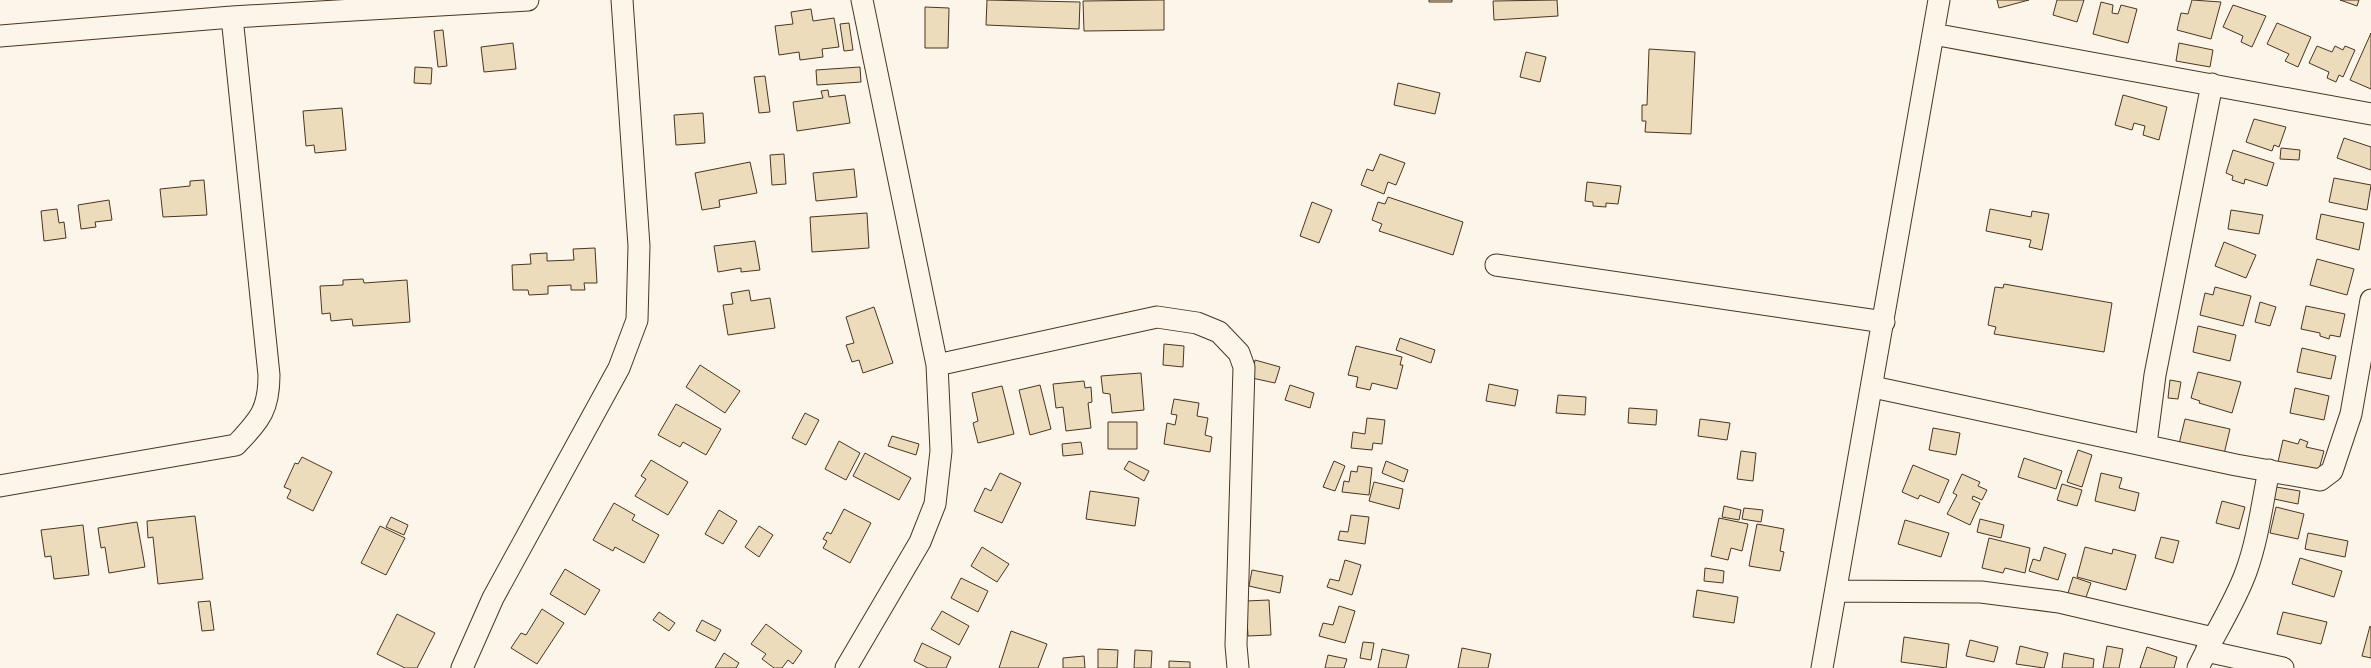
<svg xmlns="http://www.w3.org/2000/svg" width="2371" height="668" viewBox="0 0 2371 668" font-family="'Source Serif 4',serif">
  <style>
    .building { fill: #ecdcbc; stroke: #4a3520 }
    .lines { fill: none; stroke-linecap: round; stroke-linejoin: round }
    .minor-casing { stroke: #4a3520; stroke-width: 23 }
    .minor { stroke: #fbf6e9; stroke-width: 21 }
  </style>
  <rect width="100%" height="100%" fill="#fbf6e9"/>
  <path class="building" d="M987,0L1080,2L1079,29L986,25Z
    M1164,0V30L1084,31L1083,1Z
    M1429,0H1452V2H1429Z
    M1557,0L1558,16L1494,20L1493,1Z
    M1997,0H2029L1999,8Z
    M2057,0H2084L2077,22L2053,15Z
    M2192,0L2221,2L2211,39L2177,30L2181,13L2188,14Z
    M2340,0H2359L2357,6Z
    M2101,2L2113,5L2112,13L2118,14L2121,5L2137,9L2128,43L2093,34Z
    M2233,5L2266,16L2252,47L2241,42L2243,36L2223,27Z
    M925,7L949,8L948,48H925Z
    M811,9L813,21L834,18L839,47L822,49L823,57L800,60L799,52L779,55L775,26L793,24L791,12Z
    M849,23L853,50L844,51L840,24Z
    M2277,23L2311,37L2298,67L2285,61L2289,54L2267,44Z
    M443,30L447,66L438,67L434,31Z
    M2371,33V89L2350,80Z
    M513,43L516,69L484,72L481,47Z
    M2179,43L2213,50L2210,67L2176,61Z
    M2317,46L2332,52L2335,46L2343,50L2345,46L2355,50L2343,77L2339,75L2336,82L2327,78L2329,72L2309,63Z
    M1649,49L1695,52L1691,134L1645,132L1646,121H1642V105H1647Z
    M1526,52L1546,57L1540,82L1520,77Z
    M415,67L432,68L431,84L414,83Z
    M860,67L861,82L817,85L816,70Z
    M765,76L770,112L759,113L754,77Z
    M1398,83L1440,93L1435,114L1394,105Z
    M828,90L829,97L845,95L850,123L797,131L793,102L823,98L821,91Z
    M2123,95L2167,107L2159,140L2143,135L2145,126L2134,123L2132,130L2115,125Z
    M342,108L346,150L315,153L314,145L306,146L303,111Z
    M703,113L705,143L676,145L674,115Z
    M2254,119L2286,127L2279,147L2274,145L2272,151L2246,142Z
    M2344,138L2371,147V170L2337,158Z
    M2281,148L2300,150L2299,160L2280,159Z
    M2233,150L2274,163L2267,186L2245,179L2244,184L2232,180L2233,176L2226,173Z
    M784,154L786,184L772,185L770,155Z
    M1380,154L1405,163L1396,185L1388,182L1384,194L1361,185L1367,169L1373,171Z
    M750,162L757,193L719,200L720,207L702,210L695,173Z
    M854,169L857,197L816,201L813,173Z
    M2334,178L2371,185L2367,210L2329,202Z
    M204,180L207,215L163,217L160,189L190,186V181Z
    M1587,182L1621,186L1618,204L1606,203V207L1593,206V202L1585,201Z
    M1388,197L1463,222L1453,255L1379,231L1382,224L1372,220L1378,202L1385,204Z
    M109,200L112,220L95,222L96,227L81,229L78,205Z
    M1312,202L1332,210L1319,243L1300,236Z
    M57,209L59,223L64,222L66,238L44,241L41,211Z
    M1990,209L2031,217L2032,211L2049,214L2042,250L2029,247L2031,240L1986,231Z
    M2231,210L2263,215L2259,234L2228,229Z
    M867,213L869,248L812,252L810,217Z
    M2321,214L2364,223L2359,250L2316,239Z
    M755,241L760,270L741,272V268L718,272L714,246Z
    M2224,242L2256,255L2246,278L2215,266Z
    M595,248L597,283H584L585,290H571V285L548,286V294L529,295L528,290H513L512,265L531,264L530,254L547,253V261L574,260L573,249Z
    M2317,259L2354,269L2347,295L2310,285Z
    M363,279L364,283L407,280L410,322L353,326L352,319L331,321L330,313L322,314L320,286L343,285V280Z
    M2004,284L2112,303L2104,352L1994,334L1996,327L1988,325L1995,287L2003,288Z
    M2215,287L2251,296L2243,326L2200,315L2205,293L2213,295Z
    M749,290L751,301L770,298L775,328L728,335L723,305L733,304L731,293Z
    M2260,302L2276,307L2270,326L2255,322Z
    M2306,306L2345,314L2340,337L2330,335L2329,339L2320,336V333L2301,329Z
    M874,307L893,363L863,373L859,360L852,362L846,345L854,343L846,317Z
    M2198,326L2236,335L2230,361L2193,352Z
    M1400,338L1435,350L1431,363L1396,350Z
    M1164,344L1184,346L1183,367L1163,365Z
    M1356,346L1402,357L1400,365H1403L1397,389L1372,383L1370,390L1356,387L1358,377L1348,375Z
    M2302,348L2336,356L2331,379L2297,372Z
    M1255,360L1280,367L1275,383L1252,378Z
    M700,365L740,391L725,413L686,387Z
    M2198,372L2241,382L2232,413L2199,403L2200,401L2191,398Z
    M1141,373L1144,410L1112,413L1110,394L1103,393L1101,376Z
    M2170,380L2181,382L2178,399L2168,398Z
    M1084,381L1085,388L1091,387L1092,402L1088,403L1091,428L1066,431L1063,407L1056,408L1053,384Z
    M1489,384L1518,390L1515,406L1486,401Z
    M1040,385L1051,429L1030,435L1019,390Z
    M1290,385L1314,393L1310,408L1285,400Z
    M1002,386L1014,434L978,443L973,423L978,421L972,393Z
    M2295,388L2329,396L2324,420L2290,413Z
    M1558,395L1586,397L1585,415L1556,413Z
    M1174,399L1199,403L1197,416L1208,418L1205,435L1212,437L1210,452L1164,444L1167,423L1175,425L1177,415L1171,414Z
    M676,404L721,429L706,455L683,442L680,447L658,435Z
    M1629,408L1657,410L1656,425L1628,423Z
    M805,413L819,420L806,445L792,438Z
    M1367,418L1385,420L1382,444L1373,443L1372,450L1351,448L1353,432L1365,434Z
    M1700,419L1730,423L1727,440L1698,436Z
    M2185,419L2230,429L2224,454L2179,444Z
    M1108,422H1137V449H1108Z
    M1933,428L1960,433L1956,455L1929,450Z
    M892,436L919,444L916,455L888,446Z
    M2300,439L2308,442L2306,447L2324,451L2318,473L2278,462L2283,440L2298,444Z
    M839,441L860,453L846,480L825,469Z
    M1081,442L1083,454L1063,456L1062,444Z
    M2078,450L2092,455L2082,487L2067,482Z
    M1741,451L1756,453L1753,481L1737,479Z
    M865,453L911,478L899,500L853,476Z
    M302,457L332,472L313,511L287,498L291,490L284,487L295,463L298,464Z
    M2024,458L2062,471L2056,489L2018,477Z
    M651,460L688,482L668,515L635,496L646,479L641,476Z
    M1129,461L1149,471L1144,481L1124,469Z
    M1334,461L1345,466L1335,491L1323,487Z
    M1386,461L1408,470L1404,482L1382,473Z
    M1913,465L1949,480L1939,503L1920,495L1918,499L1902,492Z
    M1358,466L1372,468L1369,495L1342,492L1344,481L1349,482L1351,471L1357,472Z
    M1000,473L1021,483L1002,523L974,511L985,488L991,491Z
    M2101,473L2122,478L2119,488L2139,493L2135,511L2095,501Z
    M1962,474L1980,482L1978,486L1987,490L1982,500L1973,496L1972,499L1980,503L1970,525L1947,514L1957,495L1953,493Z
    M1374,482L1403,489L1399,509L1369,501Z
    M2062,484L2082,490L2077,506L2057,500Z
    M2276,487L2300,491L2298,504L2274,499Z
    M1090,491L1139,498L1135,526L1086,519Z
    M2222,501L2245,507L2239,529L2216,523Z
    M614,503L635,515L632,520L659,535L644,563L615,547L613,551L593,540Z
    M1724,506L1741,510L1739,520L1722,517Z
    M2276,507L2304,514L2298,539L2270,533Z
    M1744,508L1763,510L1761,522L1742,519Z
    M844,509L871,523L850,563L823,548L827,541L823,539L827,532L831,534Z
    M719,510L737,521L723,544L705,534Z
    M1351,515L1369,517L1365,544L1338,540L1340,531L1348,532Z
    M195,516L203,579L158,584L153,537L148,538L147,521Z
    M391,517L408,525L404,535L386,527Z
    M1719,518L1748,524L1742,551L1731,548L1728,560L1711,556Z
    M1980,519L2004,525L2001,538L1977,532Z
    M1905,520L1949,533L1941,557L1898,544Z
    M137,522L145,567L109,573L105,547L101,548L98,528Z
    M1757,524L1784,529L1780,551L1784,552L1780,571L1749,566Z
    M83,525L89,575L54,579L51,556L45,557L41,530Z
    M380,526L405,538L386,575L361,563Z
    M759,526L773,535L759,557L745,547Z
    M2308,533L2348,541L2345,557L2305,549Z
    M2161,537L2179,541L2173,563L2155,558Z
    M1989,538L2030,548L2025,573L2005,568L2003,573L1982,568Z
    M982,547L1009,564L997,582L971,566Z
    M2044,547L2066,554L2058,580L2029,571L2033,559L2040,561Z
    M2085,547L2112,554L2113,549L2136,555L2126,590L2077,577Z
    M2300,558L2342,571L2334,597L2292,584Z
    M1345,560L1361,565L1352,595L1327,587L1330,579L1339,581Z
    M1705,568L1724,571L1723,583L1704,581Z
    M565,569L600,590L585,615L550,594Z
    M1252,570L1283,576L1280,593L1249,586Z
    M2073,577L2091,583L2085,600L2068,593Z
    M961,578L988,591L978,612L951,598Z
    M1697,590L1738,597L1734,623L1693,617Z
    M1269,600L1271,635L1248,636L1246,601Z
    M210,601L214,630L202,631L198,602Z
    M1339,606L1355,611L1345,643L1319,636L1323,623L1333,625Z
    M542,609L564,623L537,664L511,648L521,633L526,635Z
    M942,611L969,626L959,645L931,629Z
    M659,612L675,623L669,631L653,620Z
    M2283,612L2327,622L2321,644L2277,634Z
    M397,614L435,633L417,668H405L377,654Z
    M702,620L721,630L715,641L696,631Z
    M766,624L802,651L793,664L788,660L782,668H774L762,659L766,654L751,644Z
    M2370,626L2371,627V658L2362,656Z
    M1011,631L1047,644L1038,668H999Z
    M1904,637L1949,644L1946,668L1901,662Z
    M1970,640L1998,647L1994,662L1966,656Z
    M1363,642L1374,643L1371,660L1360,658Z
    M922,643L951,657L946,668H928L914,661Z
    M2020,646L2048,653L2044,668L2016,664Z
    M2107,646L2123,649L2119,668H2103Z
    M2147,647L2177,657L2174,668H2140Z
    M1462,648L1491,654L1488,668H1458Z
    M1098,649L1118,650L1117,668H1098Z
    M1382,649L1409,655L1406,668H1378Z
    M1135,650L1152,651L1151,668H1134Z
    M724,653L739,663L736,668H715Z
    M2064,653L2094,659L2093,668H2062Z
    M1328,655L1347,659L1344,668H1325Z
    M1084,656L1085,668H1063V658Z
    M1169,661L1190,662V668H1169Z"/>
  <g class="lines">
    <g class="minor-casing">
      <path id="minor" d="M1933,34L2371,114
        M0,36L232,17L528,0
        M1496,265L1884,322
        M937,365L1157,317L1197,323L1219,332L1239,353L1244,367L1236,645L1238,668
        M1873,387L2236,465L2320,480L2332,471L2351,414L2371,300
        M2146,444L2155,375L2212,84
        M0,486L236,445C259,420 269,411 269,375L232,17
        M1836,591L1981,592L2059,602L2213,638
        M2206,651L2283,668
        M462,668L493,598L619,368L637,320L639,246L622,0
        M846,668L920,542L935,504L941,451L937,365L862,0
        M1822,668L1939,0
        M2198,668C2213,636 2234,605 2246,572C2258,539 2262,504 2269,470"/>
    </g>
    <use href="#minor" class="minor"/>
  </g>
</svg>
